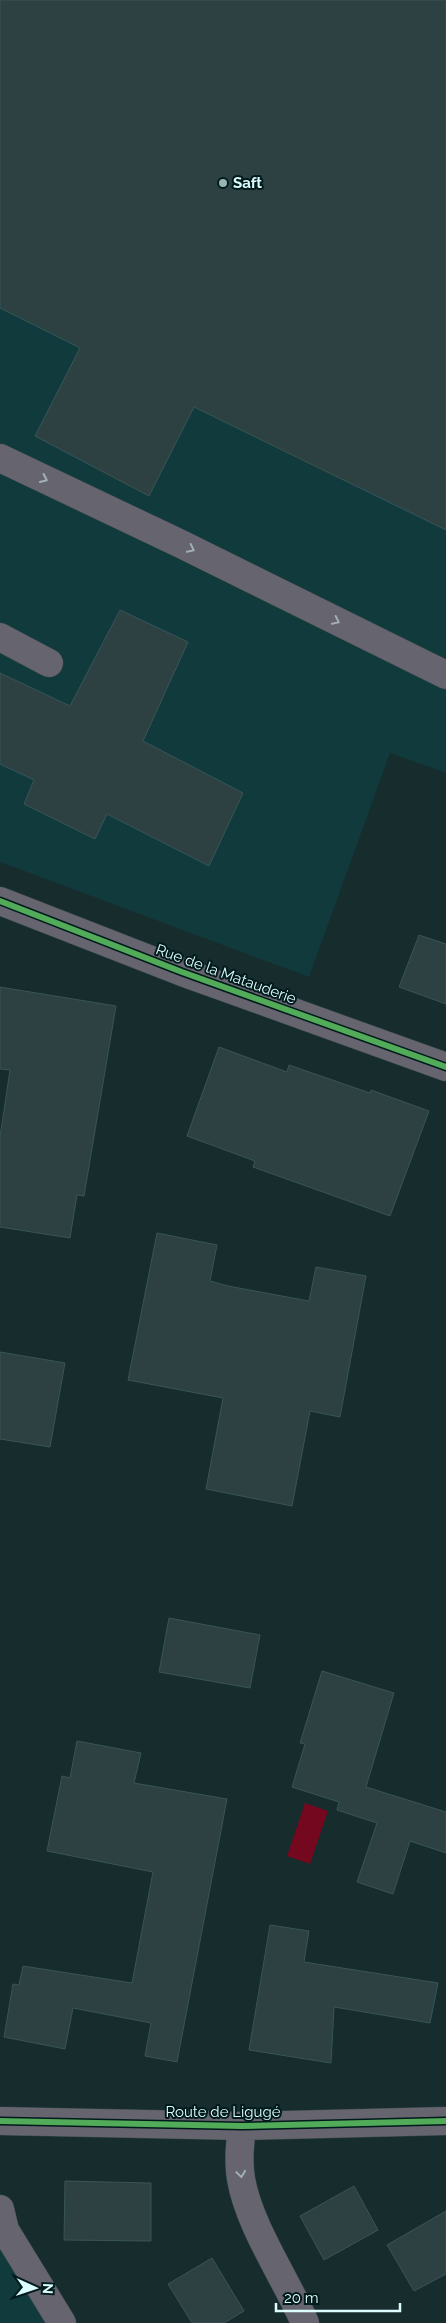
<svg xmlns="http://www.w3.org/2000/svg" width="446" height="2323" viewBox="0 0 446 2323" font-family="Raleway,sans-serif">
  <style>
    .built { fill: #113a3c }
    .water { fill: #74081f }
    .building { fill: #2d4142; stroke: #395557 }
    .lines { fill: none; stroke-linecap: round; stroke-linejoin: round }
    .minor-casing { stroke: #344748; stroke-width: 29 }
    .minor { stroke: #66646e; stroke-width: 28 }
    .cycleway-casing { stroke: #011a1c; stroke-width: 9 }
    .cycleway { stroke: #51ab58; stroke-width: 6 }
    .oneway { stroke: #a2b0b6 }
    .poi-dot { fill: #97b3b4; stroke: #011a1c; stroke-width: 2 }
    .labels { text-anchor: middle; stroke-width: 4; stroke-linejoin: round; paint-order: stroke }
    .poi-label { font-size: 15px; font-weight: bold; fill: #ddfcfd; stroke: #011a1c; text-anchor: start }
    .street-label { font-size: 15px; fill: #ddfcfd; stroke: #011a1c }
  </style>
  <rect width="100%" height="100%" fill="#162c2d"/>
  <path class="built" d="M0,0H446V773L390,753L309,977L0,862Z
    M12,2217L77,2323H0V2224Z"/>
  <path class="water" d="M305,1803L328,1811L310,1864L287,1856Z"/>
  <path class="building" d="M0,0H446V530L194,407L149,496L35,436L80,348L0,308Z
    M120,610L188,642L143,741L243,793L209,866L107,814L95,839L24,804L34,780L0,764V673L70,706Z
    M419,935L446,944V1004L399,987Z
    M0,987L116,1006L84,1196L77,1195L70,1238L0,1227V1137L10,1070L0,1069Z
    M219,1047L287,1072L289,1065L370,1093L371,1090L429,1111L390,1216L253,1167L255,1161L187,1136Z
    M157,1233L217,1245L210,1281L228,1286L309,1301L316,1267L366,1276L340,1417L310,1411L292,1506L206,1489L223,1398L128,1380Z
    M0,1352L65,1363L50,1447L0,1439Z
    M169,1618L260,1635L250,1688L159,1672Z
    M322,1671L394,1693L366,1787L446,1812V1853L410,1841L393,1894L357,1882L377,1823L337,1810L339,1802L292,1787L305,1744L300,1743Z
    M77,1741L141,1753L134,1783L227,1799L177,2062L145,2056L151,2023L73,2008L65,2049L4,2037L13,1984L19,1985L23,1966L132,1983L153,1872L47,1851L62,1776L70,1778Z
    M270,1925L309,1931L304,1962L438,1983L430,2023L334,2007L331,2063L249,2050Z
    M65,2181L151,2183V2241L64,2240Z
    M354,2186L378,2230L324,2260L300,2216Z
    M446,2211V2274L414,2291L387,2245Z
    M212,2258L244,2311L224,2323H192L168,2284Z"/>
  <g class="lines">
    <g class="minor-casing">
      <path id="minor" d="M0,458L181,544L446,675
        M0,637L49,663
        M0,901L182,972L446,1067
        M0,2121L242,2126L446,2121
        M242,2126C240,2144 238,2161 241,2179C249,2226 286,2279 305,2323
        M0,2209L5,2230L62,2323"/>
    </g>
    <use href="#minor" class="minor"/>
    <g class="cycleway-casing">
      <path id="cycleway" d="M0,901L182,972L446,1067
        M0,2121L242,2126L446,2121"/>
    </g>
    <use href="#cycleway" class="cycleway"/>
  </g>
  <defs><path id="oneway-chevron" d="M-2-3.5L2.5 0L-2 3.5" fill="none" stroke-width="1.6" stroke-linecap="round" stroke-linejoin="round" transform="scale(1.25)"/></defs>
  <g class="oneway">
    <use href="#oneway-chevron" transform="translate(44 479) rotate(25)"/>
    <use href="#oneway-chevron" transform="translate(191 549) rotate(26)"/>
    <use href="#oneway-chevron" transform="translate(336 621) rotate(26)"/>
    <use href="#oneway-chevron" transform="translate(241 2174) rotate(82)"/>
  </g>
  <circle class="poi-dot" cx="223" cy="183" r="5"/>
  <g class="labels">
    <g class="poi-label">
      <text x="233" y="188">Saft</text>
    </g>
    <g class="street-label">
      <text transform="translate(226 974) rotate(20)" y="5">Rue de la Matauderie</text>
      <text x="223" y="2117">Route de Ligugé</text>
    </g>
  </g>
  <g transform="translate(35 2288) rotate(93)" stroke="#011a1c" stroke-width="4" paint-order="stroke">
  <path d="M0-4L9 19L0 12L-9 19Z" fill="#ddfcfd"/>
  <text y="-8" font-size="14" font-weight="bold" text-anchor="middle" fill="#ddfcfd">N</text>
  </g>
  <path d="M276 2303v8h124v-8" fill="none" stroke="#ddfcfd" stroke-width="2.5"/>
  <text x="284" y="2303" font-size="15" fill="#ddfcfd" stroke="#011a1c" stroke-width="4" paint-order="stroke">20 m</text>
</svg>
